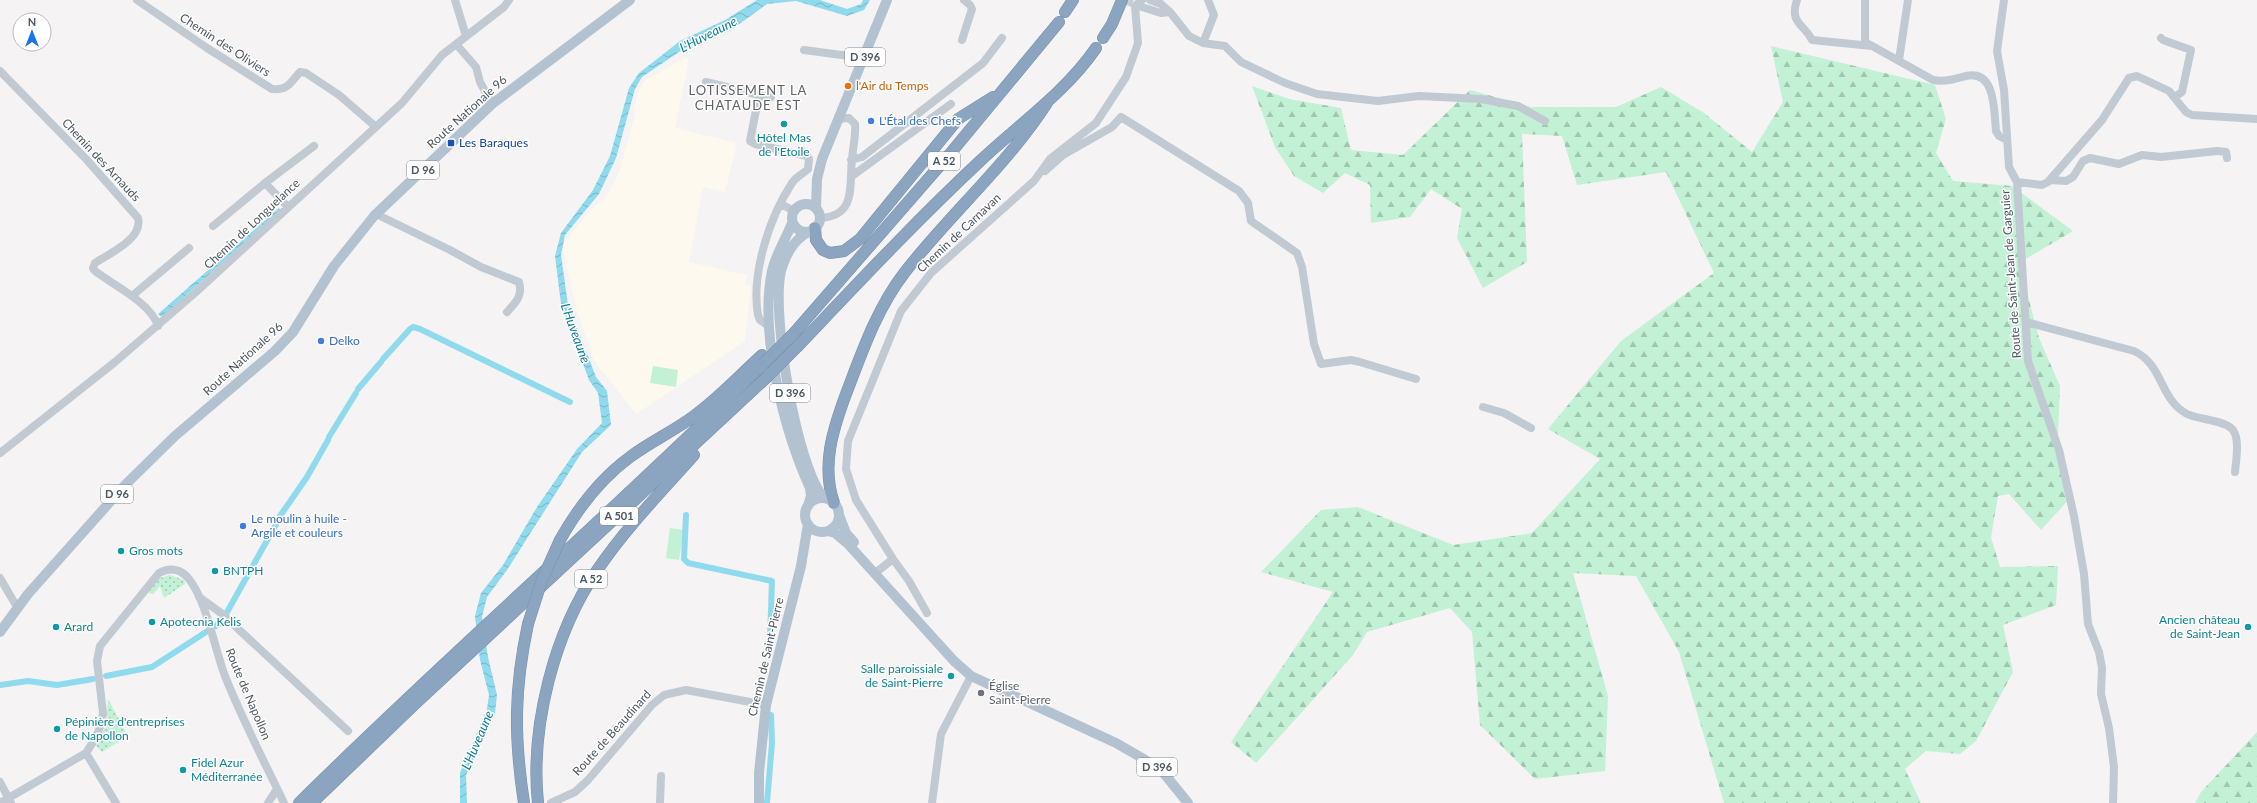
<svg xmlns="http://www.w3.org/2000/svg" width="2257" height="803" viewBox="0 0 2257 803" font-family="Lato,sans-serif">
  <style>
    .commercial { fill: #fdf9ef }
    .grass { fill: url(#grass-dots) }
    .forest { fill: url(#forest-firs) }
    .garden { fill: #c3f1d5 }
    .water { fill: url(#water-waves) }
    .lines { fill: none; stroke-linecap: round; stroke-linejoin: round }
    .canal { stroke: #90daee; stroke-width: 6 }
    .minor-tunnel { stroke: #caccce; stroke-width: 8; stroke-dasharray: 8 4; stroke-linecap: butt }
    .highway-casing { stroke: #7690ad; stroke-width: 12 }
    .minor { stroke: #c1cad2; stroke-width: 8 }
    .major { stroke: #b3c2d1; stroke-width: 10 }
    .highway { stroke: #8ba5c1; stroke-width: 11 }
    .highway-bridge-casing { stroke: #7690ad; stroke-width: 12; stroke-linecap: butt }
    .highway-bridge { stroke: #8ba5c1; stroke-width: 11 }
    .food-dot { fill: #e8710a; stroke: #fff; stroke-width: 1.5 }
    .shop-dot { fill: #3f7fe0; stroke: #fff; stroke-width: 1.5 }
    .culture-dot { fill: #0f9aa8; stroke: #fff; stroke-width: 1.5 }
    .transit-dot { fill: #1a4fb4; stroke: #fff; stroke-width: 1.5 }
    .worship-dot { fill: #6b7280; stroke: #fff; stroke-width: 1.5 }
    .labels { text-anchor: middle; stroke-width: 3; stroke-linejoin: round; paint-order: stroke }
    .shield { fill: #fff; stroke: #808990; stroke-width: 1 }
    .shield-label { font-size: 11px; font-weight: bold; fill: #4a5661 }
    .street-label { font-size: 12px; fill: #4a5661; stroke: #fff }
    .food-label { font-size: 12px; fill: #c56008; stroke: #fff; text-anchor: start }
    .shop-label { font-size: 12px; fill: #366cbe; stroke: #fff; text-anchor: start }
    .culture-label { font-size: 12px; fill: #0d838f; stroke: #fff; text-anchor: start }
    .transit-label { font-size: 12px; fill: #164399; stroke: #fff; text-anchor: start }
    .worship-label { font-size: 12px; fill: #5b616d; stroke: #fff; text-anchor: start }
    .water-label { font-size: 13px; font-style: italic; fill: #0c7c9b; stroke: #fff }
    .neighbourhood-label { font-size: 13px; letter-spacing: 1px; fill: #5f6368; stroke: #fff }
  </style>
  <defs>
    <pattern id="grass-dots" width="8" height="8" patternUnits="userSpaceOnUse"><rect width="8" height="8" fill="#c3f1d5"/><path d="M2 2h.1M6 6h.1" fill="none" stroke="#a0c6b0" stroke-width="1.8" stroke-linecap="round"/></pattern>
    <pattern id="forest-firs" width="22" height="20" patternUnits="userSpaceOnUse"><rect width="22" height="20" fill="#c3f1d5"/><path d="M5 1l3.5 6h-7zM16 11l3.5 6h-7z" fill="#a0c6b0"/></pattern>
    <pattern id="water-waves" width="16" height="10" patternUnits="userSpaceOnUse"><rect width="16" height="10" fill="#90daee"/><path d="M0 5q4-4 8 0t8 0" fill="none" stroke="#78b4c4"/></pattern>
  </defs>
  <rect width="100%" height="100%" fill="#f5f3f3"/>
  <path class="commercial" d="M686,57L689,60L675,128L737,143L725,192L703,187L689,262L747,275L745,284L751,286L745,341L636,414L594,361L576,308L562,245L587,214L607,196L620,169L635,115L634,109L637,95L643,82Z"/>
  <path class="grass" d="M170,575L184,580L185,584L164,598L160,586L153,594L148,593L160,578Z
    M108,699L128,736L102,752L96,746L106,725Z"/>
  <path class="forest" d="M1771,46L1935,85L1946,119L1936,153L1953,181L2012,186L2073,231L2019,263L2039,338L2060,386L2058,437L2072,496L2041,530L2009,494L1998,496L1991,537L2000,567L2058,566L2056,605L2003,625L2013,672L1976,741L1960,754L1926,751L1905,769L1921,803H1724L1679,652L1636,576L1573,573L1608,696L1605,771L1535,779L1480,725L1472,632L1450,608L1367,632L1353,655L1256,763L1231,742L1333,592L1261,572L1321,510L1358,507L1453,545L1532,533L1600,459L1548,429L1621,341L1714,273L1666,172L1577,185L1562,136L1522,134L1527,262L1483,288L1457,238L1462,209L1431,189L1410,217L1371,223L1370,185L1345,173L1323,193L1294,176L1275,147L1252,86L1289,99L1341,108L1351,150L1403,155L1470,90L1531,107H1616L1661,87L1704,113L1752,152L1783,102Z
    M2257,732V803H2195L2201,792Z"/>
  <path class="garden" d="M653,366L678,370L676,387L650,383Z
    M670,528L684,530L679,560L666,558Z"/>
  <path class="water" d="M757,0H820L847,9L861,4L863,0H870L864,10L847,16L796,1L767,4L731,30L685,48L642,77L635,89L616,158L599,194L565,235L561,255L568,305L596,377L607,391L611,425L582,452L507,570L487,597L482,617L488,657L497,695L495,713L466,775L467,803H460V773L487,709L489,695L480,660L475,616L481,593L503,565L537,507L577,449L602,423L598,393L589,380L561,304L555,256L561,233L593,190L610,156L629,88L639,73L680,41L725,20Z
    M279,208L281,210L162,317L158,314Z"/>
  <g class="lines">
    <path class="canal" d="M383,359L410,329L413,327L420,329L570,402
      M358,389L381,362
      M329,437L356,393
      M686,515L684,559L688,563L772,581L770,638
      M280,516L307,477L328,440
      M226,614L279,519
      M216,626L223,620
      M106,676L152,667L206,632
      M0,685L28,681L57,685L93,679
      M767,803L772,743L771,715"/>
    <path class="minor-tunnel" d="M1125,0L1142,7"/>
    <g class="highway-casing">
      <path id="highway" d="M1065,12L1073,0
        M1103,38L1112,24L1122,0
        M815,228L816,240L823,250L830,253L844,251L860,239L958,119L993,97
        M795,332L949,155L1059,22
        M798,346C857,284 916,221 979,162C1018,125 1065,93 1096,48
        M834,503C821,466 833,429 846,394C862,352 877,308 905,272C950,214 1007,165 1047,103
        M560,540C578,508 600,479 630,457C650,442 674,431 694,416C719,398 740,375 762,355
        M299,803C450,653 612,514 763,364
        M312,803L414,705L766,378
        M524,803C514,737 514,689 528,624
        M538,803C530,727 554,632 598,569C626,528 661,492 694,455"/>
    </g>
    <path class="minor" d="M137,0L207,48L272,89C288,91 291,82 300,72L306,73L339,95L376,127
      M455,0L466,36
      M1150,0L1161,4L1170,12
      M1797,0C1789,23 1804,24 1812,40L1872,46
      M1865,0V42L1933,80C1945,82 1955,79 1966,76C1996,69 1994,112 1996,131L1999,136L2007,140
      M2004,0L1997,51L2004,90L2009,167L2017,182L2028,361L2059,450L2074,516L2084,574L2088,624L2099,652L2102,668L2101,694L2109,728L2114,767L2113,803
      M1142,7L1161,13L1170,12L1189,36L1203,43L1225,46L1241,62L1285,83L1317,94L1378,101L1419,96L1481,99L1518,106L1545,121
      M2161,38L2163,40L2191,50L2182,92L2175,97
      M962,40L972,9L970,5L964,0
      M1203,43L1214,15L1208,0
      M456,44L476,67L480,82L492,104
      M804,50L864,58
      M1899,60L1908,0
      M0,71L87,160L138,218C143,239 110,253 95,263L93,268C95,276 150,299 158,326
      M706,82L759,95L750,141L755,144L807,156L809,159L808,169C803,174 796,177 792,183C769,218 751,274 758,315L760,320L770,327
      M759,95L771,97
      M851,160L862,157L983,63L1002,38
      M1045,171L1063,155L1112,127L1121,117L1239,191L1248,203L1251,221L1297,253L1302,267L1314,344L1321,364L1351,360L1360,362L1416,379
      M852,176L951,104
      M2050,180L2066,181L2073,177L2083,161L2090,158L2119,164L2142,155L2161,157L2217,151L2226,152L2227,158
      M2017,182L2042,185L2048,182L2102,120L2129,78L2137,76L2169,91L2186,112L2192,115L2257,119
      M265,183L288,207
      M781,204L794,211
      M376,214L450,250L481,267L519,282C523,296 516,302 507,312
      M820,218C857,216 849,186 852,159C853,147 856,136 855,124L849,118L838,119
      M213,226L265,183L314,146
      M132,296L189,248
      M2026,322L2134,351C2164,365 2159,399 2187,414C2199,420 2226,420 2233,430C2240,440 2236,460 2235,472
      M1483,407L1504,413L1531,428
      M0,453L115,362L196,292L402,103L442,55L504,7L509,0
      M893,559L909,581L927,613
      M879,570L893,559L856,500L846,469L848,441L901,311L931,273L1034,181L1050,159L1096,123L1126,77L1138,43L1135,6L1142,0
      M0,578L17,607
      M199,597L221,613L348,731
      M86,753L116,803
      M0,782L11,803
      M0,803L86,753L95,739L101,725L103,713L97,661L100,646L159,573C170,567 181,569 189,579C207,602 214,647 225,676C242,719 264,761 284,803
      M268,803L277,789
      M551,803L575,792L588,780L652,705L664,695L686,690L766,705
      M660,803L661,776
      M932,803L941,734L971,676"/>
    <path class="major" d="M792 218a14 14 0 1 1 28 0a14 14 0 1 1-28 0Z
      M816,208L817,179L822,159L887,0
      M792,223C786,239 776,253 772,271C759,333 784,431 810,488L811,496L808,506
      M808,232C793,241 786,254 781,271C771,313 796,466 824,498
      M805 515a17 17 0 1 1 34 0a17 17 0 1 1-34 0Z
      M839,515L846,533L854,542
      M828,531L835,533L848,544L954,661L971,676L1116,743L1142,758L1162,771L1188,803
      M0,632L28,594L125,485L175,436L275,351L293,332L334,266L374,216L492,104L630,0
      M759,803V773L766,705L801,566L808,524"/>
    <use href="#highway" class="highway"/>
    <g class="highway-bridge-casing">
      <path id="highway-bridge" d="M763,364L795,332
        M766,378L798,346
        M528,624L542,580L560,540"/>
    </g>
    <use href="#highway-bridge" class="highway-bridge"/>
  </g>
  <circle class="food-dot" cx="848" cy="86" r="4"/>
  <g class="shop-dot">
    <circle cx="871" cy="121" r="4"/>
    <circle cx="321" cy="341" r="4"/>
    <circle cx="243" cy="526" r="4"/>
  </g>
  <g class="culture-dot">
    <circle cx="784" cy="124" r="4"/>
    <circle cx="121" cy="551" r="4"/>
    <circle cx="215" cy="571" r="4"/>
    <circle cx="152" cy="622" r="4"/>
    <circle cx="56" cy="627" r="4"/>
    <circle cx="2248" cy="627" r="4"/>
    <circle cx="951" cy="676" r="4"/>
    <circle cx="57" cy="729" r="4"/>
    <circle cx="183" cy="770" r="4"/>
  </g>
  <rect class="transit-dot" x="447" y="139" width="8" height="8" rx="2"/>
  <circle class="worship-dot" cx="981" cy="693" r="4"/>
  <g class="labels">
    <g class="shield">
      <rect x="845" y="48" width="40" height="18" rx="3"/>
      <rect x="928" y="152" width="32" height="18" rx="3"/>
      <rect x="407" y="161" width="32" height="18" rx="3"/>
      <rect x="770" y="384" width="40" height="18" rx="3"/>
      <rect x="101" y="485" width="32" height="18" rx="3"/>
      <rect x="600" y="507" width="38" height="18" rx="3"/>
      <rect x="575" y="570" width="32" height="18" rx="3"/>
      <rect x="1137" y="758" width="40" height="18" rx="3"/>
    </g>
    <g class="shield-label">
      <text x="865" y="61">D 396</text>
      <text x="944" y="165">A 52</text>
      <text x="423" y="174">D 96</text>
      <text x="790" y="397">D 396</text>
      <text x="117" y="498">D 96</text>
      <text x="619" y="520">A 501</text>
      <text x="591" y="583">A 52</text>
      <text x="1157" y="771">D 396</text>
    </g>
    <g class="street-label">
      <text transform="translate(225 45) rotate(33)" y="4">Chemin des Oliviers</text>
      <text transform="translate(467 112) rotate(-42)" y="4">Route Nationale 96</text>
      <text transform="translate(101 160) rotate(47)" y="4">Chemin des Arnauds</text>
      <text transform="translate(252 224) rotate(-43)" y="4">Chemin de Longuelance</text>
      <text transform="translate(959 233) rotate(-43)" y="4">Chemin de Carnavan</text>
      <text transform="translate(2011 274) rotate(-94)" y="4">Route de Saint-Jean de Garguier</text>
      <text transform="translate(243 359) rotate(-42)" y="4">Route Nationale 96</text>
      <text transform="translate(766 657) rotate(-77)" y="4">Chemin de Saint-Pierre</text>
      <text transform="translate(248 694) rotate(67)" y="4">Route de Napollon</text>
      <text transform="translate(612 733) rotate(-48)" y="4">Route de Beaudinard</text>
    </g>
    <g class="food-label">
      <text x="856" y="90">l'Air du Temps</text>
    </g>
    <g class="shop-label">
      <text x="879" y="125">L'Étal des Chefs</text>
      <text x="329" y="345">Delko</text>
      <text x="251" y="523">Le moulin à huile -<tspan x="251" dy="14">Argile et couleurs</tspan></text>
    </g>
    <g class="culture-label">
      <text x="784" y="142" text-anchor="middle">Hôtel Mas<tspan x="784" dy="14">de l'Etoile</tspan></text>
      <text x="129" y="555">Gros mots</text>
      <text x="223" y="575">BNTPH</text>
      <text x="2240" y="624" text-anchor="end">Ancien château<tspan x="2240" dy="14">de Saint-Jean</tspan></text>
      <text x="160" y="626">Apotecnia Kelis</text>
      <text x="64" y="631">Arard</text>
      <text x="943" y="673" text-anchor="end">Salle paroissiale<tspan x="943" dy="14">de Saint-Pierre</tspan></text>
      <text x="65" y="726">Pépinière d'entreprises<tspan x="65" dy="14">de Napollon</tspan></text>
      <text x="191" y="767">Fidel Azur<tspan x="191" dy="14">Méditerranée</tspan></text>
    </g>
    <g class="transit-label">
      <text x="459" y="147">Les Baraques</text>
    </g>
    <g class="worship-label">
      <text x="989" y="690">Église<tspan x="989" dy="14">Saint-Pierre</tspan></text>
    </g>
    <g class="water-label">
      <text transform="translate(708 34) rotate(-27)" y="5">L'Huveaune</text>
      <text transform="translate(576 333) rotate(70)" y="5">L'Huveaune</text>
      <text transform="translate(477 740) rotate(-67)" y="5">L'Huveaune</text>
    </g>
    <g class="neighbourhood-label">
      <text x="748" y="95">LOTISSEMENT LA<tspan x="748" dy="15">CHATAUDE EST</tspan></text>
    </g>
  </g>
  <g transform="translate(32 32)"><circle r="19" fill="#ffffff" stroke="#b7bbc0"/>
  <path d="M0-3L7 15L0 10L-7 15Z" fill="#1a73e8"/>
  <text y="-6" font-size="11" font-weight="bold" text-anchor="middle" fill="#4a5661">N</text>
  </g>
</svg>
